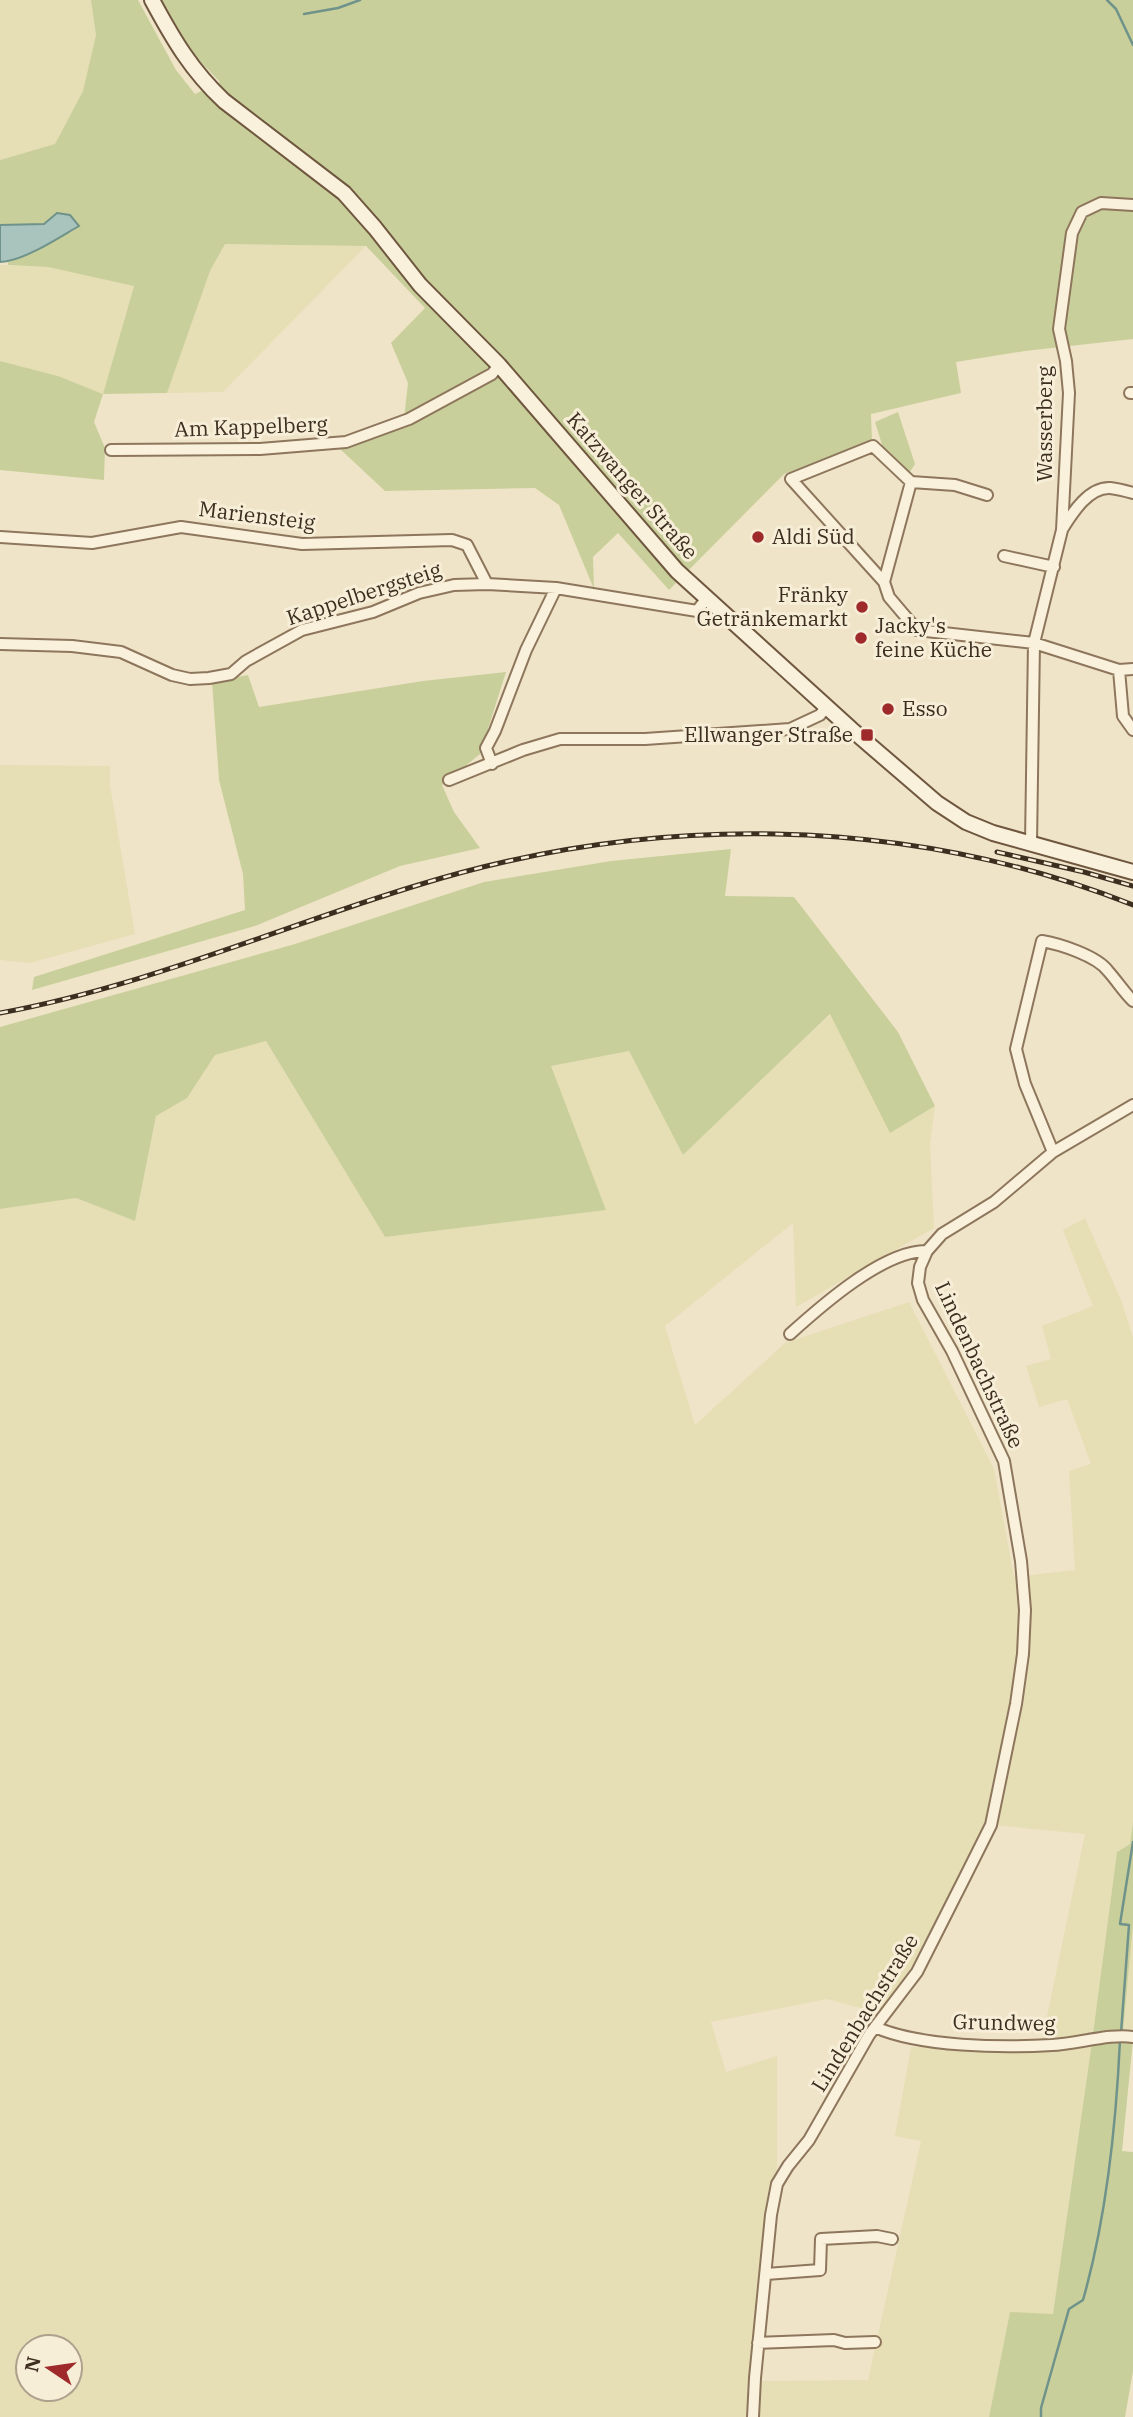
<svg xmlns="http://www.w3.org/2000/svg" width="1133" height="2417" viewBox="0 0 1133 2417" font-family="'IBM Plex Serif',serif">
  <style>
    .farmland { fill: #e6deb5; fill-rule: evenodd }
    .green { fill: #c9cf9b }
    .water { fill: #a9c4bc; stroke: #6f938a; stroke-width: 2 }
    .lines { fill: none; stroke-linecap: round; stroke-linejoin: round }
    .stream { stroke: #6f938a; stroke-width: 2.5 }
    .minor-casing { stroke: #8d765c; stroke-width: 14 }
    .secondary-casing { stroke: #6f573f; stroke-width: 18 }
    .minor { stroke: #faf1dc; stroke-width: 10 }
    .secondary { stroke: #faf1dc; stroke-width: 14 }
    .rail-casing { stroke: #3d2e20; stroke-width: 5 }
    .rail { stroke: #f7eed8; stroke-width: 2.5; stroke-dasharray: 8; stroke-linecap: butt }
    .poi-dot { fill: #9e2a2b; stroke: #f7eed8; stroke-width: 2.5 }
    .labels { text-anchor: middle; stroke-width: 6; stroke-linejoin: round; paint-order: stroke }
    .street-label { font-size: 21px; fill: #3d2e20; stroke: #f7eed8 }
    .poi-label { font-size: 21px; fill: #3d2e20; stroke: #f7eed8; text-anchor: start }
  </style>
  <rect width="100%" height="100%" fill="#f0e4c8"/>
  <path class="farmland" d="M0,0H91L96,35L83,91L55,144L0,160Z
    M225,244L366,246L223,392L167,393L210,271Z
    M0,265L48,267L134,285L103,394L58,376L0,361Z
    M0,765L110,766V785L135,934L30,963L0,960Z
    M831,1014L890,1132L935,1106L930,1143L934,1228L796,1307L793,1223L665,1326L695,1425L785,1343L909,1302L994,1469L1014,1577L1075,1570L1069,1471L1091,1464L1067,1399L1039,1407L1026,1366L1051,1359L1042,1326L1093,1306L1063,1230L1085,1218L1121,1300L1133,1337V1822L1130,1844L1117,1852L1091,2049L1053,2315L1010,2312L989,2417H0V1209L76,1198L135,1221L156,1116L187,1098L215,1054L266,1041L385,1237L606,1210L550,1066L629,1051L683,1155ZM994,1825L1085,1834L1040,2050L911,2047L895,2136L921,2141L868,2380L751,2381L777,2175V2056L726,2072L711,2022L827,1999L879,2013L911,1967ZM28,2347H70V2389H28Z
    M1133,1924V2033L1123,2032Z"/>
  <path class="green" d="M91,0H138L176,70L195,94L220,82L195,56L161,0H1133V339L1025,351L956,362L961,393L871,414L872,442L784,474L669,590L618,533L593,557L594,589L559,505L535,488L385,491L339,448L403,427L408,383L391,343L425,308L366,246L225,244L210,271L167,393L103,394L94,422L105,448L104,480L0,470V361L58,376L103,394L134,286L48,267L8,265V262L43,246L79,226L57,213L44,224L0,225V160L55,144L83,91L96,35Z
    M898,412L915,464L908,475L883,448L875,422Z
    M506,672L480,754L442,785L454,812L480,848L400,866L255,926L32,990L34,977L245,910L243,874L219,780L212,682L248,675L259,707L423,681Z
    M731,849L725,896L794,897L898,1032L935,1106L890,1133L830,1014L683,1155L629,1051L551,1066L606,1210L385,1237L266,1041L215,1055L187,1098L156,1116L135,1221L76,1198L0,1209V1027L295,944L484,882L611,861Z
    M1133,1822V1924L1123,2032L1133,2040L1122,2151L1133,2152V2371L1125,2417H989L1010,2312L1053,2314L1091,2049L1117,1852L1130,1844Z"/>
  <path class="water" d="M57,213L70,215L79,226C58,238 24,261 0,262V225L44,224Z"/>
  <g class="lines">
    <path class="stream" d="M1107,0L1116,9L1133,45
      M304,14L338,8L360,0
      M1121,2033L1129,1925L1120,1924L1133,1842
      M1041,2417V2408L1069,2309L1083,2300C1107,2216 1116,2127 1120,2040"/>
    <g class="minor-casing">
      <path id="minor" d="M1130,393H1133
        M111,450L260,449L346,442L409,419L492,374L499,365
        M911,482L955,485L987,495
        M1063,528C1073,512 1089,487 1110,488C1118,489 1126,491 1133,493
        M0,537L92,543L181,527L302,544L452,540L467,545L487,584
        M1004,556L1054,567
        M884,582L911,482L873,446L791,479L884,582L889,597L917,630L1034,643L1119,670L1133,669
        M0,644L72,646L121,652L172,675L190,679L209,678L231,674L246,661L302,630L373,612L419,593L454,585L487,584L556,588L697,611L706,599
        M1119,670L1123,716L1133,730
        M492,764L486,748L495,731L526,650L556,588
        M449,780L523,750L560,739H645L790,729L820,715L827,706
        M1031,843L1034,643L1062,530L1069,393L1066,361L1059,329L1072,233L1082,212L1101,203L1133,205
        M1053,1152L1025,1084L1016,1049L1042,941C1060,944 1097,956 1108,971C1117,981 1123,991 1133,1001
        M790,1334C821,1306 884,1250 927,1251
        M875,2027C920,2047 1003,2048 1052,2045C1076,2044 1112,2033 1133,2037
        M766,2274L820,2270L821,2239L877,2236L892,2239
        M758,2343L834,2340L845,2343L875,2342
        M753,2417L755,2378L771,2215L777,2184L788,2166L809,2140L869,2035L917,1972L965,1877L991,1825L1016,1704L1023,1654L1025,1610L1021,1561L1004,1461L952,1351L923,1300L918,1283L920,1267L927,1251L942,1234L994,1202L1053,1152L1133,1105"/>
    </g>
    <g class="secondary-casing">
      <path id="secondary" d="M152,0C173,39 191,70 224,101L344,193L375,228L420,285L499,365L677,571L851,729L937,803L966,822L993,833L1133,872"/>
    </g>
    <use href="#minor" class="minor"/>
    <use href="#secondary" class="secondary"/>
    <g class="rail-casing">
      <path id="rail" d="M997,852L1084,872L1133,886
        M0,1013C143,987 277,928 415,886C649,813 904,814 1133,905"/>
    </g>
    <use href="#rail" class="rail"/>
  </g>
  <g class="poi-dot">
    <circle cx="758" cy="537" r="7"/>
    <circle cx="862" cy="607" r="7"/>
    <circle cx="861" cy="638" r="7"/>
    <circle cx="888" cy="709" r="7"/>
    <rect x="860" y="728" width="14" height="14" rx="3.5"/>
  </g>
  <g class="labels">
    <g class="street-label">
      <text transform="translate(1045 424) rotate(-90)" y="7">Wasserberg</text>
      <text transform="translate(251 427) rotate(-2)" y="7">Am Kappelberg</text>
      <text transform="translate(632 486) rotate(49)" y="7">Katzwanger Straße</text>
      <text transform="translate(257 516) rotate(7)" y="7">Mariensteig</text>
      <text transform="translate(364 594) rotate(-18)" y="7">Kappelbergsteig</text>
      <text transform="translate(979 1365) rotate(65)" y="7">Lindenbachstraße</text>
      <text transform="translate(865 2013) rotate(-58)" y="7">Lindenbachstraße</text>
      <text transform="translate(1004 2023) rotate(1)" y="7">Grundweg</text>
    </g>
    <g class="poi-label">
      <text x="772" y="544">Aldi Süd</text>
      <text x="848" y="602" text-anchor="end">Fränky<tspan x="848" dy="24">Getränkemarkt</tspan></text>
      <text x="875" y="633">Jacky's<tspan x="875" dy="24">feine Küche</tspan></text>
      <text x="902" y="716">Esso</text>
      <text x="853" y="742" text-anchor="end">Ellwanger Straße</text>
    </g>
  </g>
  <g transform="translate(49 2368) rotate(283)"><circle r="33" fill="#f7eed8" stroke="#ada18e" stroke-width="2"/>
  <path d="M0-5L12 26L0 18L-12 26Z" fill="#9e2a2b"/>
  <text y="-10" font-size="19" font-weight="bold" text-anchor="middle" fill="#3d2e20">N</text>
  </g>
</svg>
